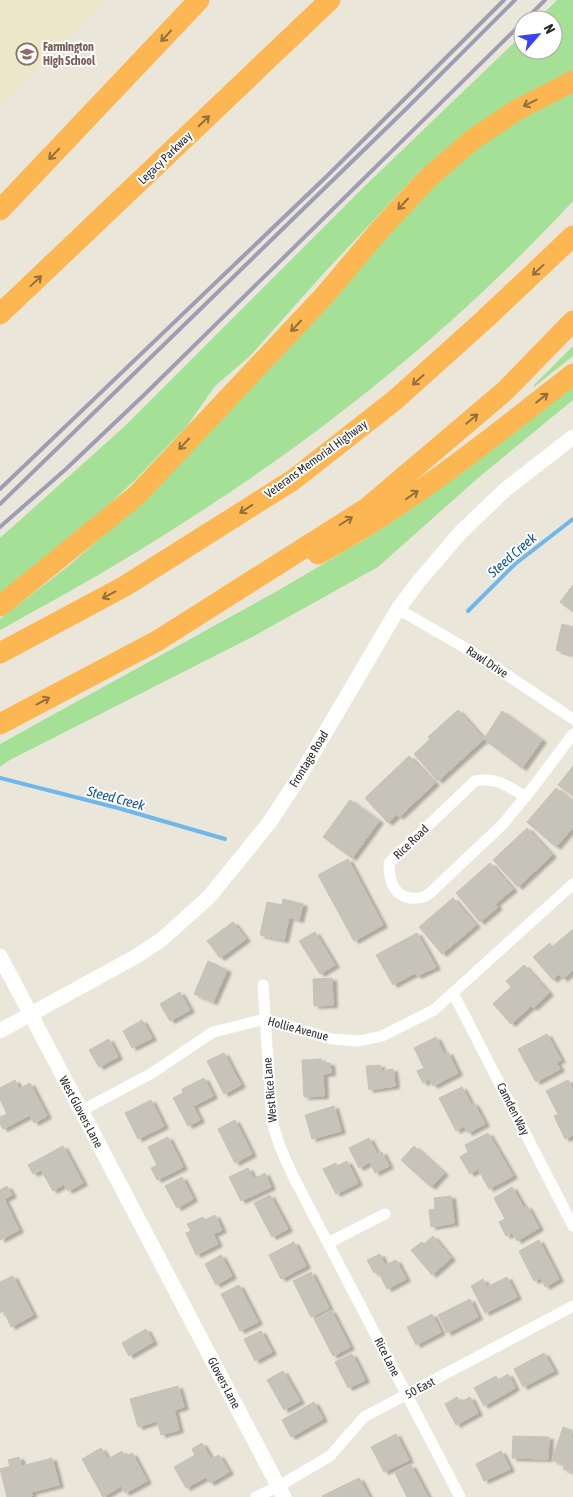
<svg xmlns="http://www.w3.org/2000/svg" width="573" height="1497" viewBox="0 0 573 1497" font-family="'Asap Condensed',sans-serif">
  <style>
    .education { fill: #ede7c9 }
    .green { fill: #a4e196 }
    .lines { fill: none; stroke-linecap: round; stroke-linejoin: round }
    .stream { stroke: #6db7ed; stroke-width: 4 }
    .building { fill: #c6c3ba; stroke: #c6c2b4; filter: url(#shadow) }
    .minor { stroke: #fff; stroke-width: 11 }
    .tertiary { stroke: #fff; stroke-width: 15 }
    .motorway { stroke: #fcb753; stroke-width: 21 }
    .rail { stroke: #9d9db3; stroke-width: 4 }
    .oneway { stroke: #92703e }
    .labels { text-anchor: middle; stroke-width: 4; stroke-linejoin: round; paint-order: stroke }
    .education-label { font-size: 12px; font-weight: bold; fill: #785e54; stroke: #fff; text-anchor: start }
    .street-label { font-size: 12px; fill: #282828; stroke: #fff }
    .water-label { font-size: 14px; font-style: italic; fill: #0e5396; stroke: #fff }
  </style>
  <defs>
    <filter id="shadow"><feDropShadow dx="4.5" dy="2.5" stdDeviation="1" flood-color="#0004"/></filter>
  </defs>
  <rect width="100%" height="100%" fill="#ebe6da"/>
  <path class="education" d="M0,0H106L0,107Z"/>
  <path class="green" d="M557,0H573V71L422,169L323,274L249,357L215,386L187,426L135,480L88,524L0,596V538L125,426L368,183L523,34V50H553V20H537Z
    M573,90V201C460,323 330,429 189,519C128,559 64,595 0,630V619L67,567L113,527L413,202L473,149L514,121Z
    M573,346V356L534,387V385Z
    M573,386V400L478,478L378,567L254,636L8,761L0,767V744L279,590L367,538L396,519Z"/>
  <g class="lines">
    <path class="stream" d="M468,611L515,564L573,519
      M0,778L118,808L225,839"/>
  </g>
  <path class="building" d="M573,585V612L560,602Z
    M562,624L573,627V655L556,650Z
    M458,710L484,739L438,781L414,754L430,739L428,737Z
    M502,711L542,740L522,768L484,739Z
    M409,756L435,783L399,817L397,814L388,823L365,798Z
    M573,766V796L558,785Z
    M556,788L573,802V827L556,847L527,822Z
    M350,800L379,821L352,858L323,837Z
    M527,828L552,855L518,887L493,860Z
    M348,859L383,925L354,941L318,875Z
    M490,863L513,889L495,904L498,907L480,922L456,893Z
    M453,898L476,925L442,954L419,927Z
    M283,899L303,904L299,920L289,917L284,940L260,935L267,902L282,905Z
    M233,922L246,939L220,958L207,941Z
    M572,930L573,932V970L563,979L559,974L553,980L533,957L550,943L552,947Z
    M315,932L335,965L320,974L299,941Z
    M417,933L436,967L417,976L415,973L393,985L376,955Z
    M208,961L227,970L213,1002L194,994Z
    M524,965L549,993L533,1008L531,1006L511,1024L493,1004L511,987L506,981Z
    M332,978L333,1005L314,1006L313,979Z
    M180,992L190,1010L170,1021L160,1004Z
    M142,1020L152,1038L132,1048L123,1031Z
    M547,1034L561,1060L556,1062L560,1069L536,1082L518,1049Z
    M436,1037L444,1054L448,1052L458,1073L433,1086L429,1079L423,1083L417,1071L424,1068L414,1048Z
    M109,1039L118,1057L99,1067L89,1050Z
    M224,1053L241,1085L224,1094L207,1061Z
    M321,1059V1063H330L331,1073L323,1074L324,1096L304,1097L302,1060Z
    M380,1065L381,1071L393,1069L395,1086L369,1090L366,1066Z
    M204,1078L213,1096L193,1106L200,1120L188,1126L173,1098L183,1093L182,1089Z
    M15,1080L19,1089L30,1083L47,1116L34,1123L30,1115L3,1129L0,1124V1117L7,1114L0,1099V1088Z
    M568,1080L573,1090V1135L565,1139L554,1116L558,1114L546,1091Z
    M462,1087L471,1104L474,1103L485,1124L468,1133L464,1126L456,1131L439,1098Z
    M151,1100L164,1126L138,1139L125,1113Z
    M334,1106L341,1131L312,1139L305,1115Z
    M235,1120L252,1154L235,1163L218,1129Z
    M488,1133L513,1176L489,1189L478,1169L470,1174L460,1157L468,1152L465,1145Z
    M168,1137L183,1167L157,1180L151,1168L157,1165L148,1147Z
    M369,1138L377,1154L382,1152L389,1166L375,1173L370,1162L359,1168L349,1148Z
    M63,1146L83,1183L68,1191L64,1184L53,1191L41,1170L33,1174L28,1165Z
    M414,1146L444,1173L431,1187L401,1160Z
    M347,1161L358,1183L336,1194L323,1169L336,1163L337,1166Z
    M248,1168L254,1179L265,1173L271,1187L241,1201L229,1177Z
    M182,1177L193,1199L177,1208L165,1186Z
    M7,1186L12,1195L4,1199L19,1230L0,1240V1190Z
    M512,1187L524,1208L527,1206L539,1228L517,1241L512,1233L506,1236L499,1222L505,1219L494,1198Z
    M270,1195L288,1229L272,1237L254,1203Z
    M451,1196L454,1223L431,1227L429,1210L435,1209L434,1198Z
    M215,1215L222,1230L213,1234L218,1244L196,1255L186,1233L191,1231L187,1224L203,1217L205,1220Z
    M433,1236L451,1258L432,1275L411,1250L422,1242L424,1244Z
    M539,1240L559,1279L545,1287L541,1278L534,1281L519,1251Z
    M294,1242L306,1266L281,1279L269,1255Z
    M380,1254L385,1265L396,1260L406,1279L387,1289L378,1271L374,1273L367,1260Z
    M221,1255L232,1276L216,1285L205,1264Z
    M311,1272L329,1308L311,1317L293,1281Z
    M13,1276L33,1315L11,1327L4,1311L0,1313V1282Z
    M507,1277L517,1297L485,1313L471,1286L483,1279L487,1287Z
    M239,1285L258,1322L240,1331L221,1294Z
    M470,1299L478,1317L447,1333L438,1315Z
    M331,1310L350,1347L333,1356L314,1319Z
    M432,1314L441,1332L416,1345L407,1327Z
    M146,1329L153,1342L129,1356L122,1343Z
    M261,1331L272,1352L255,1361L244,1339Z
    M544,1353L554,1371L523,1387L514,1369Z
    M352,1354L365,1380L348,1388L335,1362Z
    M283,1371L300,1401L284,1410L267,1380Z
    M508,1374L515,1388L484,1406L474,1388L496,1376L498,1380Z
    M178,1386L184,1407L174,1410L179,1430L161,1435L157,1421L138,1427L130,1399Z
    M457,1397L460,1402L470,1397L478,1413L456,1425L445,1404Z
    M314,1402L323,1419L291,1437L282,1420Z
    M563,1427L573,1431L571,1437L573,1438V1472L563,1469L565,1465L552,1460Z
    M396,1434L409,1460L384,1472L371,1447Z
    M513,1436L549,1437L548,1459L512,1458Z
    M202,1443L211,1459L219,1455L229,1472L210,1483L206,1477L186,1488L174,1467L195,1455L192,1449Z
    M101,1448L108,1459L122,1451L125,1457L132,1453L147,1481L125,1493L121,1486L103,1497L82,1459Z
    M501,1451L510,1469L484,1481L476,1464Z
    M19,1457L22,1466L52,1458L59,1485L31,1492L32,1496L28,1497H7L0,1469L10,1466L8,1460Z
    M411,1465L428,1497H407L395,1473Z
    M359,1478L369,1497H323L322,1496Z"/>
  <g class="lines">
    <path class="minor" d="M398,609L474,653L573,719
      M526,797C507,786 497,777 475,781L389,863C389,878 392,895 410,898C417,899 423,898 429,894L503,824L534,786L573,734
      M263,985L272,1122L280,1147L293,1176L460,1497
      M453,993L573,1226
      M81,1111L152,1073L213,1032L265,1019L332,1039L359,1041L382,1036L434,1010L573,884
      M328,1243L385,1214
      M256,1497L279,1486L330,1456L364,1417L573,1306"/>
    <path class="tertiary" d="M0,956L284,1497
      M0,1031L135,957L161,940L209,897L269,823L298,779L398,609L419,581L460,533L506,489L573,437"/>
    <path class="motorway" d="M0,210L199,0
      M0,314L330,0
      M318,554C409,505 491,438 573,374
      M0,606L137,495L324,296L377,233L428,178L472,140L515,111L573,81
      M0,653L125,586L293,480L395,400L484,320L573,236
      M0,724L157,641L367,508L506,390L573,321"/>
    <path class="rail" d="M525,20L545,0
      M0,489L327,176L504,0
      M0,504L405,110L515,0
      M0,527L66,469L144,395L523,22"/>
  </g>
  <defs><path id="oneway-shaft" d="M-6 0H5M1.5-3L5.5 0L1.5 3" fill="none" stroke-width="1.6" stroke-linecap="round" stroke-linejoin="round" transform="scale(1.25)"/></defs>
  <g class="oneway">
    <use href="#oneway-shaft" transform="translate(166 36) rotate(133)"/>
    <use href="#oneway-shaft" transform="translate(530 103) rotate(153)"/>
    <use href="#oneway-shaft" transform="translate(204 121) rotate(-44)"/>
    <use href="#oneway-shaft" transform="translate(54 154) rotate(134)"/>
    <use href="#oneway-shaft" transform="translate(403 204) rotate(133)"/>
    <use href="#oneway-shaft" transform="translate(538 270) rotate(137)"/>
    <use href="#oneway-shaft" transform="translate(36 281) rotate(-43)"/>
    <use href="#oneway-shaft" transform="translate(296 326) rotate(133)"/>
    <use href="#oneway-shaft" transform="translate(418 380) rotate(138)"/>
    <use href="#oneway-shaft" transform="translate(542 398) rotate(-38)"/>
    <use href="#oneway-shaft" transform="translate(472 419) rotate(-40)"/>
    <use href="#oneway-shaft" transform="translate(184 444) rotate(133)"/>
    <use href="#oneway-shaft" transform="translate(412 495) rotate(-35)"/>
    <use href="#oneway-shaft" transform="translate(246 509) rotate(147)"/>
    <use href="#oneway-shaft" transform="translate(346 521) rotate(-32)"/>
    <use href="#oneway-shaft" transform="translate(109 595) rotate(152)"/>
    <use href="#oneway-shaft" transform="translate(43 701) rotate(-28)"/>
  </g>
  <defs>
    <g id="school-ring" transform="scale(1.125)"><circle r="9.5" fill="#fff" stroke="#8d6e63" stroke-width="1.5"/><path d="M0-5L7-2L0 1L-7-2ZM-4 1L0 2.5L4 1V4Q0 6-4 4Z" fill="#8d6e63"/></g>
  </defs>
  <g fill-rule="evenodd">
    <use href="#school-ring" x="27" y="54"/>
  </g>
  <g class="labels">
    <g class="education-label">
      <text x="43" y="51">Farmington<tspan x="43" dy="14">High School</tspan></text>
    </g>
    <g class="street-label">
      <text transform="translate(165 158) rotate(-44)" y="4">Legacy Parkway</text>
      <text transform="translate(316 459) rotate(-36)" y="4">Veterans Memorial Highway</text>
      <text transform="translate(487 662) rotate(33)" y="4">Rawl Drive</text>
      <text transform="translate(309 759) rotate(-59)" y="4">Frontage Road</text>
      <text transform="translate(411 842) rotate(-44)" y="4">Rice Road</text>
      <text transform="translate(298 1029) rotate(15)" y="4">Hollie Avenue</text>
      <text transform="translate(270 1090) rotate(-95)" y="4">West Rice Lane</text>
      <text transform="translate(513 1109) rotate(63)" y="4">Camden Way</text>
      <text transform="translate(81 1112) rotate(62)" y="4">West Glovers Lane</text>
      <text transform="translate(387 1357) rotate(63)" y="4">Rice Lane</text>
      <text transform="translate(224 1383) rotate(62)" y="4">Glovers Lane</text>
      <text transform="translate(420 1388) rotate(-28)" y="4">50 East</text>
    </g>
    <g class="water-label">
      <text transform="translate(512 555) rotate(-41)" y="5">Steed Creek</text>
      <text transform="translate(116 798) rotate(15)" y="5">Steed Creek</text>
    </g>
  </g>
  <g transform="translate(538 35) rotate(62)"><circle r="24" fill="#ffffff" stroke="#a9a9a9"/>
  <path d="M0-4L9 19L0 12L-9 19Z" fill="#3a40f8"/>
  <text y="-8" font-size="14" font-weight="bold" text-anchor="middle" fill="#282828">N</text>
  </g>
</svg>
